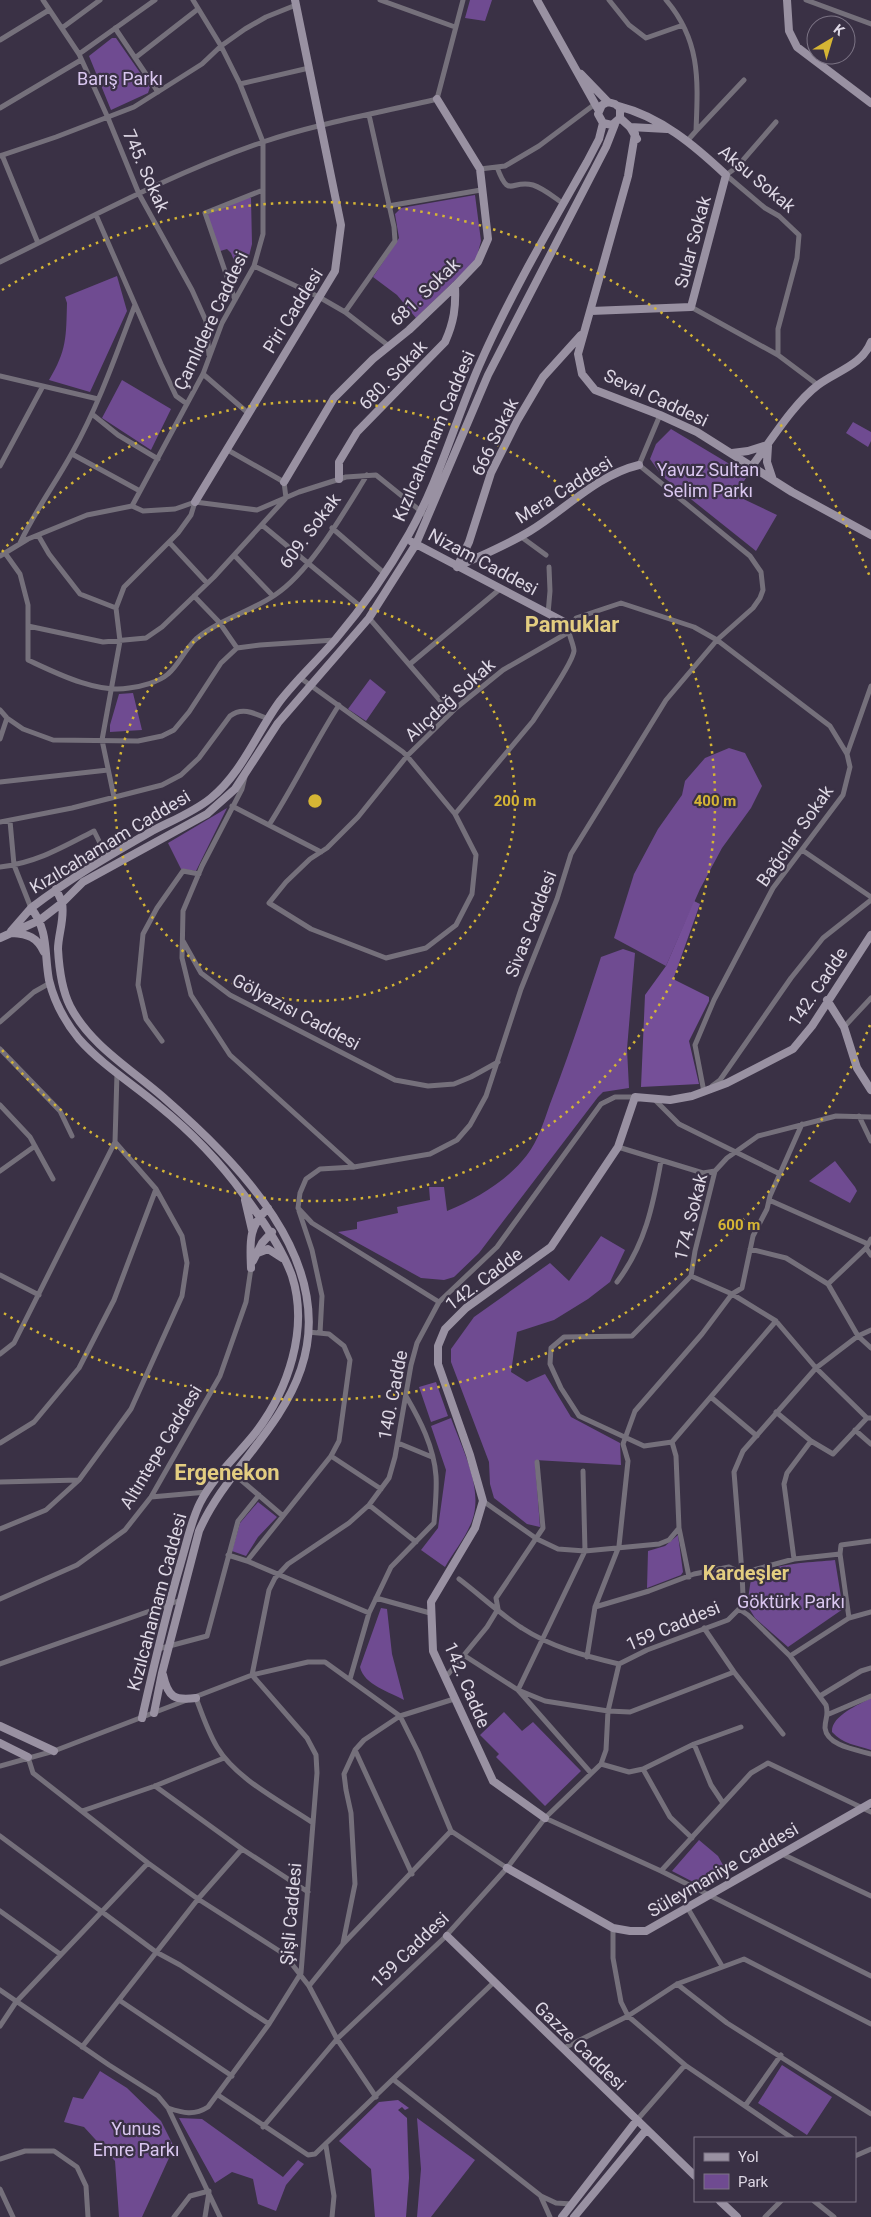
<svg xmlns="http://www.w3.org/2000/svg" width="871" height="2217" viewBox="0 0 871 2217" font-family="Roboto,sans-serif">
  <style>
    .green { fill: #6f4b91 }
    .forest { fill: #754f98 }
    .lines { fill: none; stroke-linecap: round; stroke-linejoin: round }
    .street { stroke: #75707b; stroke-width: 5 }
    .secondary { stroke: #9991a2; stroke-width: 8 }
    .ring { fill: none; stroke: #d5b534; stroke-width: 2.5; stroke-dasharray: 2.5 5 }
    .labels { text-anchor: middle; stroke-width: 4.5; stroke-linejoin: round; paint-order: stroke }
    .park-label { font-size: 18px; fill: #dac7f0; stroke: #3a3145 }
    .street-label { font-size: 18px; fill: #ded8e5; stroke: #3a3145 }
    .quarter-label { font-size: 20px; font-weight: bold; fill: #e3cd80; stroke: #3a3145 }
    .district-label { font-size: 22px; font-weight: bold; fill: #e3cd80; stroke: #3a3145 }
    .centre { fill: #d5b534; stroke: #3a3145; stroke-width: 2.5 }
    .ring-label { font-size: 15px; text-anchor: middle; font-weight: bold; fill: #d5b534; stroke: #3a3145; stroke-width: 4.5; stroke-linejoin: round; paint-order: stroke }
  </style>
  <rect width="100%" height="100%" fill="#3a3145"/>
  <path class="green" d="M470,0H492L485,21L465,18Z
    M112,38H116L150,87L148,93L111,110L89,56Z
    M475,195L481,241L476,260L416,318L397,295L373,277L399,238L395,214L401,208Z
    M245,198H251L252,244L249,256L239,273L231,253L227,249L217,252L204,216Z
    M117,276L127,311L90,392L49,380C67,350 66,337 67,303L65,297Z
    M122,380L171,409L151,450L102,418Z
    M853,422L871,432V441L868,447L846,433Z
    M671,429L748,475L735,495L777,515L756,551L662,476L650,459L656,444Z
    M370,679L386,692L366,721L348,709Z
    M133,693L142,730L110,732V725L119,694Z
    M729,748L745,753L762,786L751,808L722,848L700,889L666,966L614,938L634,874L658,829L682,795L685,781L705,758Z
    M227,808L196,871L181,869L168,843Z
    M623,949L635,953L627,1049L629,1088L603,1092L598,1097L479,1253L454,1277L444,1280L421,1278L338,1232L357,1229V1222L398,1213L397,1207L430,1200L429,1187H444L447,1211C476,1199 507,1181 527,1155C538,1141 544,1121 550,1104C569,1055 585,1006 601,957Z
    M835,1161L855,1187L857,1191L850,1203L809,1181Z
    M601,1236L625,1250L610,1282L588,1299L554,1320L517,1332L511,1372L527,1382L545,1374L571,1417L620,1443L621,1465L535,1460L540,1527L527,1524L494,1498L490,1484L489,1462L451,1362V1349L474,1317L550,1263L569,1281Z
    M436,1382L448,1416L431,1422L419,1387Z
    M451,1418C462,1449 484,1488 472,1521C466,1537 453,1553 445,1567L421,1550L438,1528L446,1470L431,1426Z
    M258,1502L277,1517L258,1537L246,1556L232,1551L240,1523Z
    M678,1535L683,1572L681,1575L647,1588L648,1551L665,1546Z
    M835,1560L843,1609L788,1647L755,1618L747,1605L751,1579C773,1562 809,1563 835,1560Z
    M381,1608L387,1609L392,1654L404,1700C390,1692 364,1685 360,1667Z
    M871,1698V1750C856,1745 843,1744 832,1732C831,1716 858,1705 871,1698Z
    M504,1712L522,1731L533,1722L581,1771L545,1806L496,1757L499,1754L480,1735Z
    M699,1840L718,1856L728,1874L708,1887L697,1884L672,1871Z
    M782,2065L832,2097L807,2135L758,2103Z
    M100,2071L127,2088L161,2121L174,2147L142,2217H119L115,2161L84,2127L64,2122L73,2097L83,2099Z
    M179,2118L202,2119L283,2177L298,2160L304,2164L286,2185L276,2211L258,2204L253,2179L232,2172L215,2183Z
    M417,2118L475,2160L431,2217H417L421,2169Z"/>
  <path class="forest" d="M694,901L700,904L674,977L675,980L709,997V1001L689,1041L699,1084L641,1087L645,995L666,966Z
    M398,2100L409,2108L405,2110L402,2107L398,2110L407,2118L409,2178L406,2217H375L371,2169L339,2141L379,2102Z"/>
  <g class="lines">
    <path class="street" d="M43,0L79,54L108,118L139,194L192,290L206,321L209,355
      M380,0L455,27
      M609,0L629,25L646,38L683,25
      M666,0C701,41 698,81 696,131L688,140
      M806,0L871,24
      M62,28L100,0
      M115,28L158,92
      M0,40L49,10
      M79,54L155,0
      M135,58L198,9
      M240,84L309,68
      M0,108L81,60
      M776,122L737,167L726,175L765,208L779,216L799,235L797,258L778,329V355
      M696,131L744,80
      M2,155L38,243
      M0,156L56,137L134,107L202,64L221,46L245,29L266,17L296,5
      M497,167C509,200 511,179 533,185C543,188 555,198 564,204
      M480,169L505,166L539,146L595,104
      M388,206L481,190
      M96,215L161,364L176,396L187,404
      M0,262C86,220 172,173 263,142C319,123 379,113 437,99L463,0
      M254,266L319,297L345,312L389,346
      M235,300L205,213L263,190
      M691,307L778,355L818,385
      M345,312L395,241L394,227L369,115
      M203,374L248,413
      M0,376L98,399
      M92,414L118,435L158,459
      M72,454L140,491
      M0,466L43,386
      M132,506L203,374L222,323L254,266L263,234V142L240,84L221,46L193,0
      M262,525L361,607
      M332,528L384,573
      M38,535L49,554L80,594L116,608
      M520,536L546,555
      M169,542L207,583
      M20,543C35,511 55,484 72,453C98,407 116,355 135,305
      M5,553L20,574L28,605V660C56,673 97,694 129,688C140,687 159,682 168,674C179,665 185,649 196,639C220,619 250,612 275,595C311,571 344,512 367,475
      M234,555L273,596
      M0,556L28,539L87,515L132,506L143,511L175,509L195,502L257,510L299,492L346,477L376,475L428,517
      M194,596L219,622L237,648
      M548,614L550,591L549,567
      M369,618L451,713
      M28,626L103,642L146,638L162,627L214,577L286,498L284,482L226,449
      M410,664L500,589
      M299,677L403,752L407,756L455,814L476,855L472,894L456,925L426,948L386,958L311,929L269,903L286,882L310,859L327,848L358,817L407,756L456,708L503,670L569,632L576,618L621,603L694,627L717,640L830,726L847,754L850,767L843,795L773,888L714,1000L695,1045L704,1092L705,1091
      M0,710L7,718L23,729L53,740L138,741L162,736L174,730L189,712L221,663L237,648L260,645L335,640
      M0,739L7,718
      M847,754L871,686
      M245,777L242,789L202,866L183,911L182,958L191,995L230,1055L354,1167
      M0,782L108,770
      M114,797L102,740L120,641L116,608L124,587L178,533L191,515L195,502
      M232,806L321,852
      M455,814L533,721C541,708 573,663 574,651C574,646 570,638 569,632
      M10,821L14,865L31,908
      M0,822L72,808L162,785L181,775L199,758L230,716C243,706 256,714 268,719
      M269,825C294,786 314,744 339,705
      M802,850L871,897
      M0,867C36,863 63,847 94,831L107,857
      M183,941L201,973L230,995L395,1080L428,1086L454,1084L471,1077L498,1062
      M0,1022L34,992L50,983
      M844,1027L871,998
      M162,1041L146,1019L138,985L143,934L157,908L183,871L199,874
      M0,1049L60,1111L72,1136
      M712,1086L720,1080L791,978L823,938L871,900
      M654,1099L679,1124L780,1174
      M0,1105L30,1137L53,1179
      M859,1116L871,1141
      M618,1147L703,1173L715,1171
      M0,1171L35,1146
      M769,1200L868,1244
      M299,1211L312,1250L322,1296L320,1333
      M866,1248L871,1255
      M750,1249L786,1258L828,1284L858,1336L871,1348
      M0,1275L39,1295
      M691,1276L732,1294L776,1321L816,1368L867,1418H871
      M617,1282C645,1245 653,1206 661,1161
      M828,1284L866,1248L871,1239
      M439,1302L312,1223L298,1208L300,1193L306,1179L320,1169L354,1167L430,1154L457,1140L470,1125L486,1096L521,989L557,899L571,854L666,700L717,640L753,608L760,598L763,590L761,572L750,556L639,465L660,415
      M0,1354L14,1343L115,1142L117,1073
      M712,1398L757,1436
      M776,1412L811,1441L833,1454L867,1418
      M855,1430L871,1444
      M672,1442L644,1446L579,1416L561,1388L550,1364L551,1348L564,1337L632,1336L691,1276L695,1251L715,1171L727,1158L758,1136L836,1116L871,1117
      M672,1442L776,1321
      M0,1443L34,1422L79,1368L114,1300L156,1189
      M398,1443L432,1457
      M331,1456L381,1489
      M583,1471L585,1551L518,1690L591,1773
      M234,1474L283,1516
      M0,1482L79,1480
      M151,1497L207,1492
      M483,1501L537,1539L558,1549L585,1551L659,1544L669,1540L679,1528L676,1456L672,1442
      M369,1505L416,1542
      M679,1528L689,1577
      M0,1529L46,1510L79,1480L131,1409L182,1296L187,1263L182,1236L156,1189L115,1142
      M840,1554L849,1618
      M228,1555L247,1561L369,1613
      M794,1559L784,1484L787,1473L811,1441
      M247,1561L331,1456L339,1441L350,1360L344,1346L329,1334L308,1332
      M459,1579C479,1594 501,1615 522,1628C551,1647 585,1656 619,1664
      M376,1598L430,1613
      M0,1599L77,1565L125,1530L151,1497L220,1376L246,1302L251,1268
      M595,1607L649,1591L694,1574L729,1567L742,1573L794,1559L840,1554L841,1545L871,1541
      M739,1609L748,1615L790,1656L826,1705C829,1716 825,1718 825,1728C827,1746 857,1750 871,1754
      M704,1628L734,1672L783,1734
      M158,1649L207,1636L238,1521L259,1495
      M465,1656L518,1690L545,1701L608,1711L630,1712L734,1672
      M790,1656L849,1618L871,1612
      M587,1657L595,1607L619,1546L628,1461L623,1444L635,1411L702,1334L732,1294L742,1288L753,1236L767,1209L770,1196L802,1124
      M0,1664L181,1600
      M252,1675L269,1590L275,1578L288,1564L349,1523L369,1505L389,1478L395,1457L411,1365L417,1343L439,1302L497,1247L601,1104L615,1097H635
      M445,1678L487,1627L498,1609L496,1598L543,1528L537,1462
      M350,1679L369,1613L391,1567L434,1523C435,1508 437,1491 436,1476C434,1447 420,1420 406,1396
      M820,1696L861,1671L871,1668
      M196,1698C202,1714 208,1732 217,1747C236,1779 282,1802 313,1823
      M829,1714L871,1696
      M694,1744L711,1785L723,1803
      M28,1757L33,1773L148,1863L198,1899L284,1954L309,1986L337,2039L376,2097
      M601,1764L629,1772L643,1769L694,1744L741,1727
      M0,1766L54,1751L252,1675L308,1662H325L400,1716L454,1699
      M643,1769L670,1817L692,1838
      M155,1786L242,1849L308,1892
      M82,1811L155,1786L224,1758
      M545,1818L661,1871L871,1976
      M0,1836L156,1952L180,1965L269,2024
      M782,1854L871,1896
      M661,1871L751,1773L768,1763L871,1812
      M412,1874L355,1750L364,1740L400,1716L418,1752L451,1831L507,1868
      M687,1907L722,1966
      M0,1911L60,1954
      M613,1928V1958L621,2002L628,2016L685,2065L792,2138
      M343,1943L355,1884L351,1813L346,1790L344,1774L355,1750
      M677,1984L727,2023L871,2114
      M309,1986L343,1944L451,1831
      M0,1990L109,2065L158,2096L168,2108L220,2217
      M119,2000L232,2076
      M0,2026L16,2002L148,1863
      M82,2047L198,1899L242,1849
      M562,2049L628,2016L677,1984L744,1959L871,2024
      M394,2080L541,2196L556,2203L572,2204
      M218,2095L308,2155L315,2154L493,1983
      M745,2106L781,2055
      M168,2108C183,2113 194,2116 208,2107L269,2024L301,1973L317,1773L316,1755L307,1738L252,1675
      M637,2120L685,2065
      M263,2127L337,2039L444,1938L507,1868L545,1818L601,1764L606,1750L608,1711L619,1664L647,1650L728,1620L739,1609L743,1596L742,1573L734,1472L743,1451L816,1368L858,1336L871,1330
      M326,2146L334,2196L332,2217
      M855,2156L871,2149
      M0,2159L25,2151H54L77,2167L86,2186L88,2217
      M0,2189L13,2217
      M541,2197L550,2217
      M814,2201L834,2217
      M174,2217L190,2196L209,2191
      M205,2217L209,2192
      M765,2217L781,2201"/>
    <path class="secondary" d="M537,0L599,111
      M787,0L789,31L797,47L871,103
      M581,74L608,102L615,104L620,108V118L612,125L603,123L598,114L602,105L608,102
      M620,118L630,127L637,139
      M630,127L667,129
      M635,134L628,176L578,354L582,374L595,390L660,415L697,432L792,492L871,535
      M591,311L691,307L726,175C694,145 661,117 618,106
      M768,446L767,462L773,480
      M732,453L748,451L767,445
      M752,466C770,442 794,403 818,385C837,371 862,365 871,342
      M339,479V462L357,432L445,342C454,322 456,307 455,286
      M284,482L334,398L373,359L409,330L455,286L478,262L488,239L480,169L437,99
      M195,502L335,271L341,225L295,0
      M412,542L572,626
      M457,567L469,542L491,473L517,421L543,377L581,335
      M457,567C482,555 507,545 530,531C566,509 597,475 639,465
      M56,889C58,894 61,899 62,903C65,918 58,935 58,949C59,967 62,990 70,1006C90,1045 131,1069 163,1097C236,1161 338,1260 301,1369C280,1431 225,1472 199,1531L162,1673L154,1713
      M11,931L31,908
      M12,933C28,934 37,937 44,952
      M0,938L40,920L62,903L83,882L207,814L235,789L278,723L369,618L416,544L488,375L606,147L615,124
      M827,1000L844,1027L857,1068L871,1090
      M245,1200L252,1230
      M255,1254L268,1249L282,1258
      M253,1261L262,1243L272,1232
      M251,1268C250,1242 248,1227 268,1208
      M163,1675C168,1697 174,1701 196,1698
      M142,1718C154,1665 166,1613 181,1562C187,1542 191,1521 200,1503C213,1477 238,1455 256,1432C288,1390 309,1329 292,1276C282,1248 262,1219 244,1195C220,1162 190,1131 159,1106C133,1084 102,1065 79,1039C66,1023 54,1001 49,980C44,953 49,931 31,908C69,879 110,855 152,831C171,821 194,812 211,798C242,773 257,732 280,701C297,679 317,661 335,640C362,608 388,571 409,534C439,481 455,421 479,366C510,295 549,229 587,162L599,139L603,123
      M0,1726L54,1751
      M0,1743L28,1757
      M545,1818L493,1781L433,1651L431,1602L475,1528L483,1501L470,1455L438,1364V1346L445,1329L466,1308L551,1247L618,1147L635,1097L670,1100L692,1096L727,1083L793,1049L812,1026L871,935
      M507,1868L613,1928L630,1931H646L871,1803
      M447,1936L695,2176
      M720,2201L737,2217
      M562,2217L637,2120
      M574,2217L646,2130"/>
  </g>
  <g class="ring">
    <circle cx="315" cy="801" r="200"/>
    <path d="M2 552A400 400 0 1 1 2 1050"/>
    <path d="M870 1025A599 599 0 0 1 2 1312M2 290A599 599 0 0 1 870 577"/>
  </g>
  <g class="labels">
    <g class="park-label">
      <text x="120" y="85">Barış Parkı</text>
      <text x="708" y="476">Yavuz Sultan<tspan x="708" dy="21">Selim Parkı</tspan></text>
      <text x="791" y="1608">Göktürk Parkı</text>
      <text x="136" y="2135">Yunus<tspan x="136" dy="21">Emre Parkı</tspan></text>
    </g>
    <g class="street-label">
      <text transform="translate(146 171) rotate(66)" y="6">745. Sokak</text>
      <text transform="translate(757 179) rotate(40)" y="6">Aksu Sokak</text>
      <text transform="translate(693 242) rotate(-75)" y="6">Sular Sokak</text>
      <text transform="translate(425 292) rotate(-44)" y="6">681. Sokak</text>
      <text transform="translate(293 311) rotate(-58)" y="6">Piri Caddesi</text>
      <text transform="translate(211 321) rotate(-65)" y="6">Çamlıdere Caddesi</text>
      <text transform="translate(393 375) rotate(-46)" y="6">680. Sokak</text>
      <text transform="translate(656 398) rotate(25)" y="6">Seval Caddesi</text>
      <text transform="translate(434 436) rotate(-67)" y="6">Kızılcahamam Caddesi</text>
      <text transform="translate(495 437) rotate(-64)" y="6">666 Sokak</text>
      <text transform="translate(564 490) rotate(-32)" y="6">Mera Caddesi</text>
      <text transform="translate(310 531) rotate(-53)" y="6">609. Sokak</text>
      <text transform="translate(483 562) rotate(28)" y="6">Nizam Caddesi</text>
      <text transform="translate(450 700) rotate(-42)" y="6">Alıçdağ Sokak</text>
      <text transform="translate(795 836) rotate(-55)" y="6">Bağcılar Sokak</text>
      <text transform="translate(110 842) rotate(-31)" y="6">Kızılcahamam Caddesi</text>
      <text transform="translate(531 924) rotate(-69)" y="6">Sivas Caddesi</text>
      <text transform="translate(818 987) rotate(-56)" y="6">142. Cadde</text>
      <text transform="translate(296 1012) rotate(28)" y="6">Gölyazısı Caddesi</text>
      <text transform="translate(691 1217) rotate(-76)" y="6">174. Sokak</text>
      <text transform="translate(484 1279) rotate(-37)" y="6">142. Cadde</text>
      <text transform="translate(393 1395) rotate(-79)" y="6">140. Cadde</text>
      <text transform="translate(161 1447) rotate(-59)" y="6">Altıntepe Caddesi</text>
      <text transform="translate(157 1602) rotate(-75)" y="6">Kızılcahamam Caddesi</text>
      <text transform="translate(673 1626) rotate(-23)" y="6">159 Caddesi</text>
      <text transform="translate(467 1685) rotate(67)" y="6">142. Cadde</text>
      <text transform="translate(723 1870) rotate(-30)" y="6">Süleymaniye Caddesi</text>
      <text transform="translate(291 1914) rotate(-85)" y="6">Şişli Caddesi</text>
      <text transform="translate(410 1950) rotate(-44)" y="6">159 Caddesi</text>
      <text transform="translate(580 2046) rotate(44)" y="6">Gazze Caddesi</text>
    </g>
    <g class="quarter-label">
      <text x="746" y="1580">Kardeşler</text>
    </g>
    <g class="district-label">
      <text x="572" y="632">Pamuklar</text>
      <text x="227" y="1480">Ergenekon</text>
    </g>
  </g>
  <circle cx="315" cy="801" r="8" class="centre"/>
  <g class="ring-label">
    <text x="515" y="806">200 m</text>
    <text x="715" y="806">400 m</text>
    <text x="739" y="1230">600 m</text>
  </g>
  <rect x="694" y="2137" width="162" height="65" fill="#3a3145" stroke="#7c7485"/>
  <rect x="704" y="2153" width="25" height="8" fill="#9991a2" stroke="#7c7485"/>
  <text x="738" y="2162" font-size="15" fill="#ded8e5">Yol</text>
  <rect x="704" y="2174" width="25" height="15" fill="#6f4b91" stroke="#7c7485"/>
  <text x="738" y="2187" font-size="15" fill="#ded8e5">Park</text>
  <g transform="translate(831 40) rotate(38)"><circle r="24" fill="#3a3145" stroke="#7c7485"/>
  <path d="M0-4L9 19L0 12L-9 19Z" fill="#d5b534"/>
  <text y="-8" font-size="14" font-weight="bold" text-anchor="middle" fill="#ded8e5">K</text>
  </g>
</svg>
